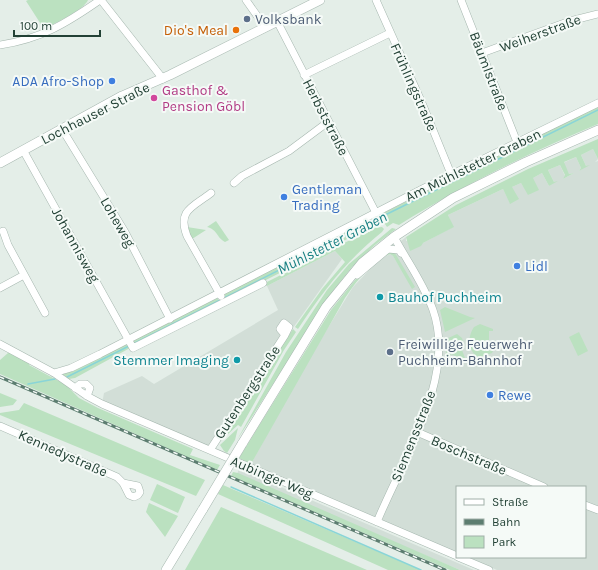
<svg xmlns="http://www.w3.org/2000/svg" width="598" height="570" viewBox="0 0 598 570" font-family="Karla,sans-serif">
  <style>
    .built { fill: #d2ded7 }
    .green { fill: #bbe1c0 }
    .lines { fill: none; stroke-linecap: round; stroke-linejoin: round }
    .stream { stroke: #89d5d7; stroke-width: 1.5 }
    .minor-casing { stroke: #a6b7af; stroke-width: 8 }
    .tertiary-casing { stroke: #a6b7af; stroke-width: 10 }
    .minor { stroke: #fff; stroke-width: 7 }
    .tertiary { stroke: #fff; stroke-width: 9 }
    .rail-casing { stroke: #5c7d70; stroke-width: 3 }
    .rail { stroke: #f5faf7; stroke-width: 1.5; stroke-dasharray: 4.5; stroke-linecap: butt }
    .tertiary-bridge-casing { stroke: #a6b7af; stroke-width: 10; stroke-linecap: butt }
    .tertiary-bridge { stroke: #fff; stroke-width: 9 }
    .service-dot { fill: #5c6f8a; stroke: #f5faf7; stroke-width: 1.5 }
    .food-dot { fill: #e8710a; stroke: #f5faf7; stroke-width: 1.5 }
    .shop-dot { fill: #3f7fe0; stroke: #f5faf7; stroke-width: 1.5 }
    .hotel-dot { fill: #d1479c; stroke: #f5faf7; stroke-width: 1.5 }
    .culture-dot { fill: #0f9aa8; stroke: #f5faf7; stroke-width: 1.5 }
    .labels { text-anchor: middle; stroke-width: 4; stroke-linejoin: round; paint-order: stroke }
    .service-label { font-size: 14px; fill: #4e5e75; stroke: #f5faf7; text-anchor: start }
    .food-label { font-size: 14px; fill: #c56008; stroke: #f5faf7; text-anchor: end }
    .street-label { font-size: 14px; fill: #224135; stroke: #f5faf7 }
    .shop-label { font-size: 14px; fill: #366cbe; stroke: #f5faf7; text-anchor: start }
    .hotel-label { font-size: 14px; fill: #b23c85; stroke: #f5faf7; text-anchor: start }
    .culture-label { font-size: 14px; fill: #0d838f; stroke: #f5faf7; text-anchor: start }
    .water-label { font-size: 15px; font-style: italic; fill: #177f82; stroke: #f5faf7 }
  </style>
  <rect width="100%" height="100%" fill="#e4eee8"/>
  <path class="built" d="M593,149L598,159L595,162L598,161V570H497L467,557H585V487H457V553L251,464L302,370L353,287L375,264L386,256L390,254L393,256L401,269L395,253L387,252L406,237V241L423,243L453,227L448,215L503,189L510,203L512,187L521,183L529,195L533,178L542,173L549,186L554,182L548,170L560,165L565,176L563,179L574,173L569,174L563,163L576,157L581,168L579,171L586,166L581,155Z
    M335,251L342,259L207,449L102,404L104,393L142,376L154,384L278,310L267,286Z
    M239,469L474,570H460L406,547L237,474Z"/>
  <path class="green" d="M28,0H88C84,10 55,23 44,29L26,1Z
    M598,106V124C529,153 463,185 399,225L393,223L387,227L379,215Z
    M598,139V159L593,149L581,155L586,166L590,165L579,171L581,168L576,157L564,162L569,174L574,173L563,179L565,175L560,165L548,170L554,182L558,181L549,186L542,173L533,178L539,190L528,195L521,183L512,187L519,199L510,204L503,189L448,215L454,227L423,243L421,246L410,251L406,237L456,205L528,169Z
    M376,217L379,220L373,226L226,300L223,294Z
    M216,221L229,240L225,242C216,237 218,230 207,227Z
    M187,227L206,230L192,239Z
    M382,227L384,229L382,232C345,262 324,290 298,329L295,327L322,289L345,262L335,251L267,286L265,283L374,228Z
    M392,228L396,229L375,245L352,267L333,291L237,440L286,352L327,290L349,264Z
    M387,252L395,253L415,287L412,289L393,256L390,254C371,261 356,282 345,298L251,464L239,458L331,310L355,280Z
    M217,297L220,303L135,345L133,340Z
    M445,307L470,317L475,318L445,332L440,310Z
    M480,324L493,329V331H489V350L493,351L492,353L478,358C468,350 467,337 474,327Z
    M293,329L296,332L284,350L241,427L238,425L218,443Z
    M579,332L588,351L578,356L569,337Z
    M457,334L462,338L463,341L459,342L465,358L469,357L480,366L479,367L451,354L449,359L446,357V339Z
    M127,343L130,348L75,378L69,379L61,373Z
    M8,353H12L30,363L29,365L66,385L79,398L98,408L193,449L190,455L220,465L217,470L0,374V360Z
    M0,393L17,400L13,405L0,407Z
    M24,403L205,480L196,496L0,415V413L19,410Z
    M238,428L235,440L227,453L224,451L220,445Z
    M233,472L238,473L460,570H450L231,476Z
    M157,484L185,497L178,513L150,500Z
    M223,485L421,570H388L218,494Z
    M149,503L178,516L165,537L146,512Z
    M221,507L367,570H185Z"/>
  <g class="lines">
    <path class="stream" d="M133,344L301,259L377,219L598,110
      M67,377L129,346
      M28,384L55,379
      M231,487L421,570"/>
    <g class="minor-casing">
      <path id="minor" d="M101,0L163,79
        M246,0L265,27
        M376,0L422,103L451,174
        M461,0L517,142
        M277,21L376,213
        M0,45C41,39 67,23 100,0
        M482,53L570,21L598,14
        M304,75L390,33
        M62,129L125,232L170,319
        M23,150L133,348L263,283
        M234,183L242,176L289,151L328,122
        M211,193C193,207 177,210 187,236L221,296
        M3,231L8,245L45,313
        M357,275L388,249L399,250L401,253
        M0,288L24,275
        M284,323L289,327L285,335L280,329Z
        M0,344L54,373L87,396L102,404L457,556
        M54,373L71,368L100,354L424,188L598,103
        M75,388L80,384H86L90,388L87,396
        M0,426L117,477L123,483L129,495L134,497L138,495L140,492L138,486L123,483
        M417,432L544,487
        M210,450L285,335
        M585,505L598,510
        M377,522C402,460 457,378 433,310C424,284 407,261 394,237
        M458,557L489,570"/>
    </g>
    <g class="tertiary-casing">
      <path id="tertiary" d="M0,163L122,96L170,75L320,0
        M242,444L326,307L362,263L394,237L453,198L526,162L598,130
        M166,570L203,509"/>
    </g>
    <use href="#minor" class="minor"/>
    <use href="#tertiary" class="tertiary"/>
    <g class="rail-casing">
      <path id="rail" d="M0,377L445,570"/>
    </g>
    <use href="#rail" class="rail"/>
    <g class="tertiary-bridge-casing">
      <path id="tertiary-bridge" d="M203,509L242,444"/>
    </g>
    <use href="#tertiary-bridge" class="tertiary-bridge"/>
  </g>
  <g class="service-dot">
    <circle cx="247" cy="19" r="4"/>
    <circle cx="390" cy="352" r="4"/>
  </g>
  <circle class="food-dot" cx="236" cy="30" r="4"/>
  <g class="shop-dot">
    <circle cx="112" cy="81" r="4"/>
    <circle cx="284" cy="197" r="4"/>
    <circle cx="517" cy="266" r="4"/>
    <circle cx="490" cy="395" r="4"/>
  </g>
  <circle class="hotel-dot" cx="154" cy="98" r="4"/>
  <g class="culture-dot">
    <circle cx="380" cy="297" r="4"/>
    <circle cx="237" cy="360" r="4"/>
  </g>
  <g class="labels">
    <g class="service-label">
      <text x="255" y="24">Volksbank</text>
      <text x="398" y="349">Freiwillige Feuerwehr<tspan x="398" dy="16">Puchheim-Bahnhof</tspan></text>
    </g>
    <g class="food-label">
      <text x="228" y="35">Dio's Meal</text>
    </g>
    <g class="street-label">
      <text transform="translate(540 33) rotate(-20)" y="5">Weiherstraße</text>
      <text transform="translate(489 71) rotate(69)" y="5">Bäumlstraße</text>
      <text transform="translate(414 87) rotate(66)" y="5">Frühlingstraße</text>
      <text transform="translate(95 113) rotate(-27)" y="5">Lochhauser Straße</text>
      <text transform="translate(326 117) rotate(63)" y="5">Herbststraße</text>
      <text transform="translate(473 165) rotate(-26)" y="5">Am Mühlstetter Graben</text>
      <text transform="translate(118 222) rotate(60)" y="5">Loheweg</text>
      <text transform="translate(76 245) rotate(61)" y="5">Johannisweg</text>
      <text transform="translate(247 392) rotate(-57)" y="5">Gutenbergstraße</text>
      <text transform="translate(413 436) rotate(-68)" y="5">Siemensstraße</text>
      <text transform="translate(63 453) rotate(24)" y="5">Kennedystraße</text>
      <text transform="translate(469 455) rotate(23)" y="5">Boschstraße</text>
      <text transform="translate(272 477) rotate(23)" y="5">Aubinger Weg</text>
    </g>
    <g class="shop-label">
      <text x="104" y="86" text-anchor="end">ADA Afro-Shop</text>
      <text x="292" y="194">Gentleman<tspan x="292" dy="16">Trading</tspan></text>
      <text x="525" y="271">Lidl</text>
      <text x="498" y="400">Rewe</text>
    </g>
    <g class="hotel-label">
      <text x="162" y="95">Gasthof &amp;<tspan x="162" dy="16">Pension Göbl</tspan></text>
    </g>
    <g class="culture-label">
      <text x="388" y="302">Bauhof Puchheim</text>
      <text x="229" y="365" text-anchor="end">Stemmer Imaging</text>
    </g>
    <g class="water-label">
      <text transform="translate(332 243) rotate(-27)" y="5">Mühlstetter Graben</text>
    </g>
  </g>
  <rect x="456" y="486" width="130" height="72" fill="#f5faf7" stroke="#a1b0a9"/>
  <rect x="464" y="499" width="20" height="6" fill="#ffffff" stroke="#a1b0a9"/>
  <text x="492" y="506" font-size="12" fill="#224135">Straße</text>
  <rect x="464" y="519" width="20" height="6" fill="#5c7d70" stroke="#a1b0a9"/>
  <text x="492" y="526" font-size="12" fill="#224135">Bahn</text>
  <rect x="464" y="536" width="20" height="12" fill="#bbe1c0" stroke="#a1b0a9"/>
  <text x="492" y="546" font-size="12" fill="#224135">Park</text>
  <path d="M14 30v6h86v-6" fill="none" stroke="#224135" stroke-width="2"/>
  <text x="20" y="30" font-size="12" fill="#224135" stroke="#f5faf7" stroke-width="3" paint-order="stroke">100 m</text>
</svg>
